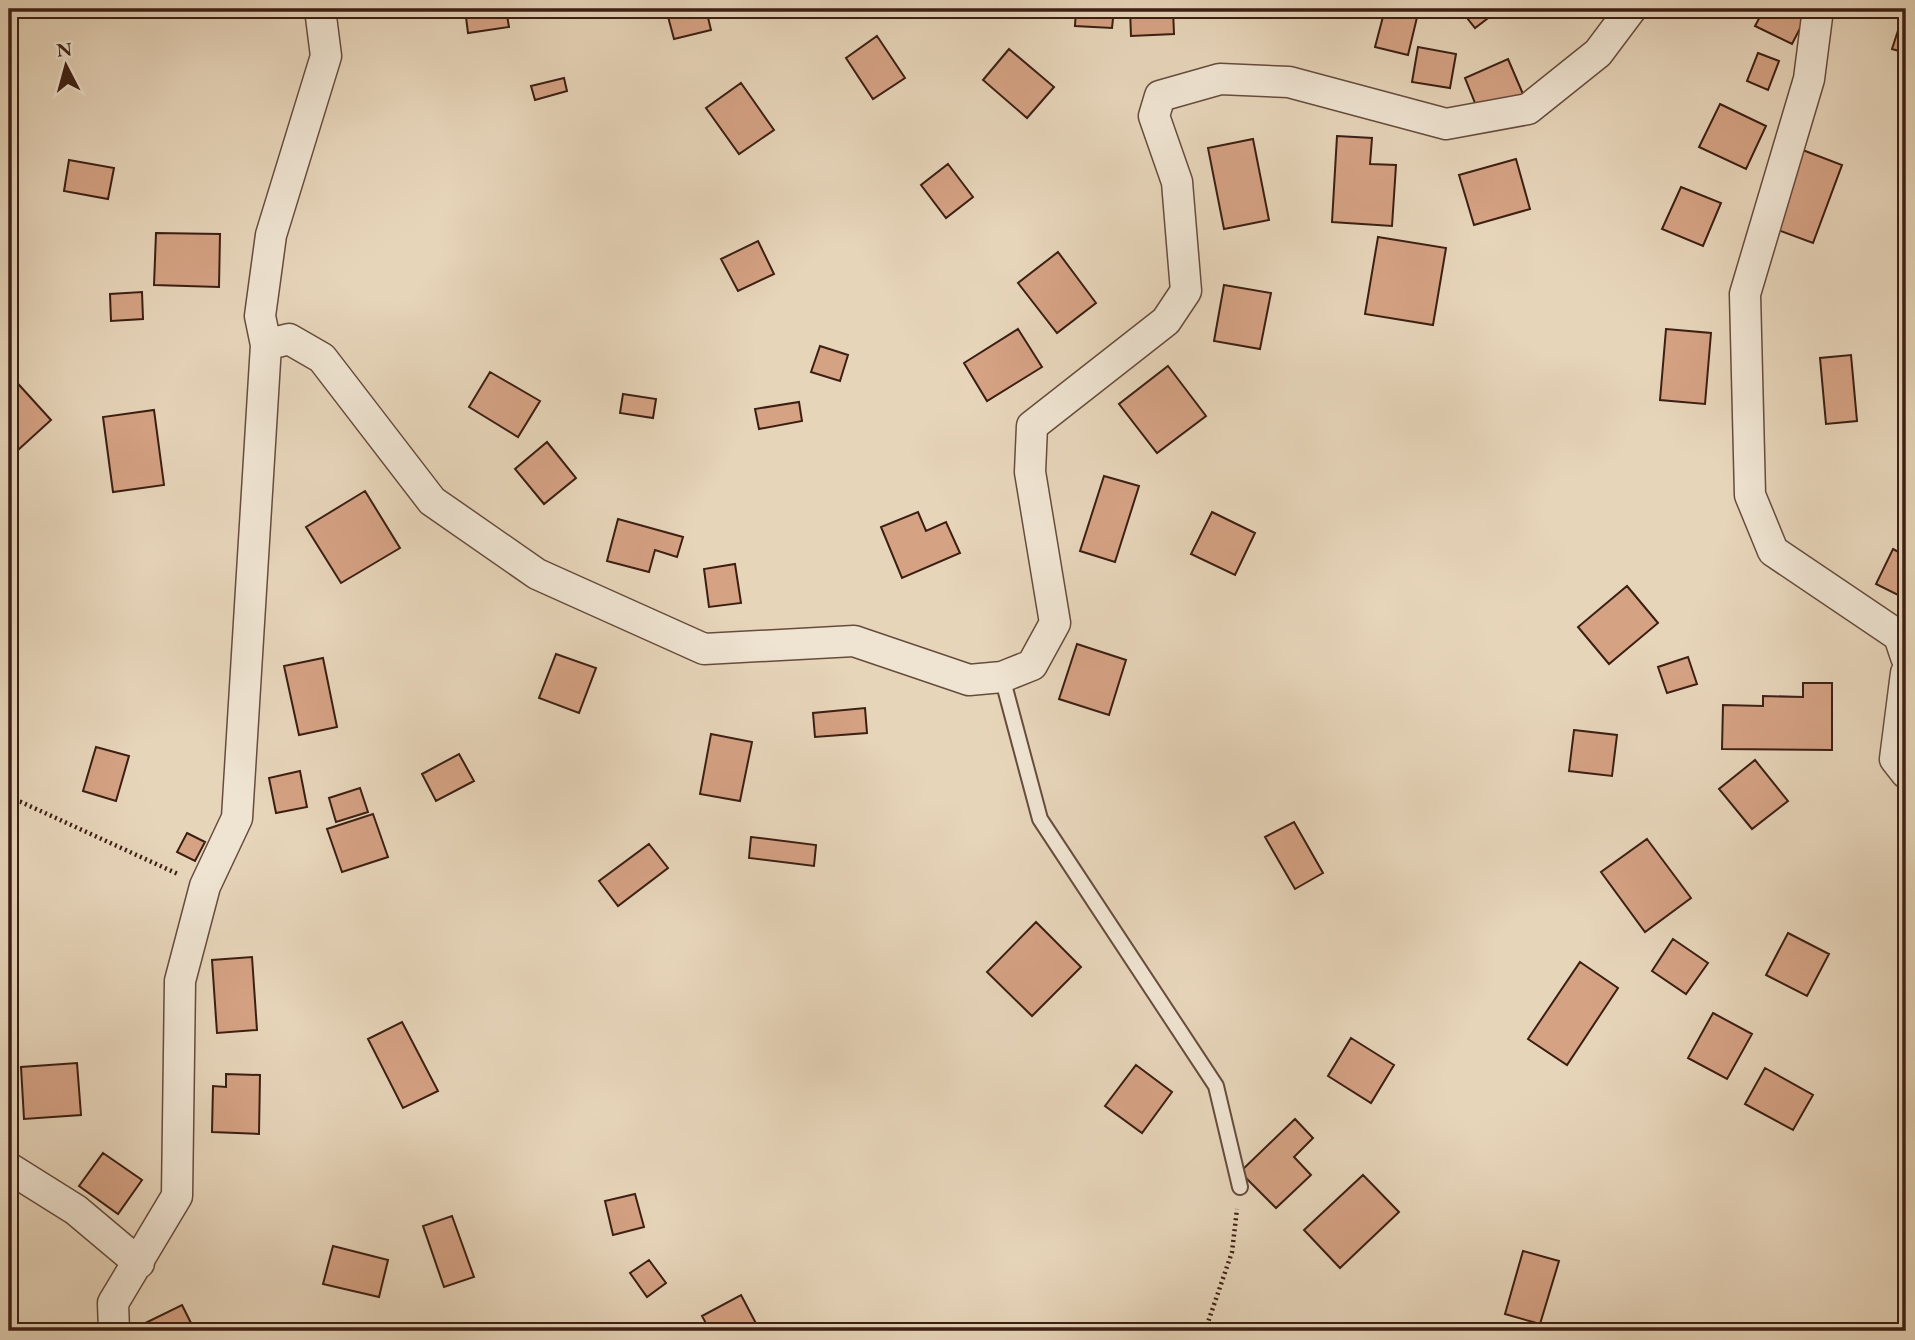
<svg xmlns="http://www.w3.org/2000/svg" width="1915" height="1340" viewBox="0 0 1915 1340" font-family="'EB Garamond',serif">
  <style>
    .building { fill: #d5a284; stroke: #3c1f13; stroke-width: 2 }
    .lines { fill: none; stroke-linecap: round; stroke-linejoin: round }
    .lane-casing { stroke: #674c3d; stroke-width: 18 }
    .street-casing { stroke: #674c3d; stroke-width: 33 }
    .path { stroke: #3c1f13; stroke-width: 4.5; stroke-dasharray: 2 3.5; stroke-linecap: butt }
    .lane { stroke: #efe4d2; stroke-width: 14 }
    .street { stroke: #efe4d2; stroke-width: 30 }
  </style>
  <rect width="100%" height="100%" fill="#e7d5ba"/>
  <filter id="stains"><feTurbulence type="fractalNoise" baseFrequency=".00286" numOctaves="4"/><feColorMatrix values="0 0 0 0 .2 0 0 0 0 .09 0 0 0 0 .02 0 0 0 .5 -.17"/></filter>
  <radialGradient id="worn" r=".72"><stop offset=".6" stop-color="#630" stop-opacity="0"/><stop offset="1" stop-color="#630" stop-opacity=".3"/></radialGradient>
  <path class="building" d="M465,9H506L509,27L468,33Z
    M666,9H706L711,30L674,39Z
    M1076,9H1114L1112,28L1075,26Z
    M1130,9H1173L1174,34L1131,36Z
    M1385,9H1419L1408,55L1375,47Z
    M1460,9H1500L1475,28Z
    M1764,9H1810L1792,44L1755,26Z
    M1905,9H1906V53L1892,49Z
    M877,36L905,78L873,99L846,58Z
    M1418,47L1456,54L1450,88L1412,82Z
    M1009,49L1054,87L1027,118L983,80Z
    M1758,53L1779,61L1768,90L1747,81Z
    M1508,59L1523,94L1479,113L1465,78Z
    M564,78L567,91L535,100L531,86Z
    M741,83L774,130L739,154L706,108Z
    M1720,104L1766,126L1746,169L1699,147Z
    M1337,136L1372,138L1370,164L1396,165L1392,226L1332,222Z
    M1253,139L1269,220L1224,229L1208,148Z
    M1800,149L1842,165L1813,243L1770,227Z
    M1516,159L1530,209L1474,225L1459,175Z
    M69,160L114,168L108,199L64,191Z
    M948,164L973,197L946,218L921,185Z
    M1681,187L1721,203L1703,246L1662,229Z
    M156,233L220,234L219,287L154,285Z
    M1378,237L1446,248L1433,325L1365,314Z
    M758,241L774,274L738,291L721,259Z
    M1058,252L1096,303L1057,333L1018,283Z
    M1224,285L1271,293L1260,349L1214,341Z
    M142,292L143,319L111,321L110,294Z
    M1018,329L1042,367L987,401L964,363Z
    M1666,329L1711,333L1705,404L1660,400Z
    M820,346L848,355L840,381L811,372Z
    M1851,355L1857,421L1826,424L1820,358Z
    M1168,366L1206,416L1157,453L1119,404Z
    M490,372L540,401L518,437L469,407Z
    M11,376L51,420L18,450L9,439Z
    M623,394L656,399L653,418L620,413Z
    M799,402L802,421L759,429L755,409Z
    M154,410L164,485L113,492L103,417Z
    M547,442L576,478L544,504L515,469Z
    M1104,476L1139,486L1115,562L1080,551Z
    M365,491L400,548L341,583L306,527Z
    M918,512L926,531L946,522L960,553L902,578L881,527Z
    M1212,512L1255,533L1235,575L1191,554Z
    M618,519L683,537L677,557L655,550L649,572L607,561Z
    M1893,549L1906,556V599L1876,584Z
    M735,564L741,603L709,607L704,569Z
    M1627,586L1658,623L1609,664L1578,627Z
    M1077,644L1126,660L1109,715L1059,699Z
    M556,654L596,668L579,713L539,698Z
    M1688,657L1697,684L1667,693L1658,667Z
    M323,658L337,727L299,735L284,666Z
    M1803,683H1832V750L1722,749L1723,705L1763,706V696L1803,697Z
    M865,708L867,733L815,737L813,713Z
    M1574,730L1617,735L1612,776L1569,771Z
    M711,734L752,742L740,801L700,794Z
    M96,747L129,756L116,801L83,791Z
    M459,754L474,781L436,801L422,774Z
    M1755,760L1788,801L1752,829L1719,789Z
    M300,771L307,807L276,813L269,778Z
    M360,788L368,812L336,822L329,798Z
    M373,814L388,857L342,872L327,829Z
    M1294,822L1323,873L1295,889L1265,837Z
    M187,833L205,842L195,861L177,852Z
    M751,837L816,845L814,866L749,858Z
    M1647,839L1691,898L1645,932L1601,872Z
    M649,844L668,868L618,906L599,881Z
    M1036,922L1081,967L1032,1016L987,972Z
    M1788,933L1829,954L1807,996L1766,975Z
    M1673,939L1708,963L1686,994L1652,971Z
    M252,957L257,1030L217,1033L212,960Z
    M1580,962L1618,988L1567,1065L1528,1039Z
    M1713,1013L1752,1034L1727,1079L1688,1058Z
    M402,1022L438,1091L403,1108L368,1039Z
    M1351,1038L1394,1065L1371,1103L1328,1076Z
    M77,1063L81,1115L24,1119L21,1067Z
    M1136,1065L1172,1092L1142,1133L1105,1106Z
    M1765,1068L1813,1095L1793,1130L1745,1104Z
    M226,1074L260,1075L259,1134L212,1132L213,1086L226,1087Z
    M1295,1119L1313,1138L1294,1157L1311,1175L1276,1208L1240,1172Z
    M103,1153L142,1180L118,1214L79,1186Z
    M1363,1175L1399,1212L1340,1268L1304,1230Z
    M635,1194L644,1227L613,1235L605,1201Z
    M452,1216L474,1277L444,1287L423,1226Z
    M333,1246L388,1260L379,1297L323,1284Z
    M1523,1251L1559,1261L1540,1324L1505,1314Z
    M649,1260L666,1283L647,1297L630,1273Z
    M741,1295L760,1331H710L702,1316Z
    M182,1305L195,1331H129Z"/>
  <g class="lines">
    <g class="lane-casing">
      <path id="lane" d="M1002,677L1040,819L1216,1086L1240,1187"/>
    </g>
    <g class="street-casing">
      <path id="street" d="M1818,9L1809,79L1745,294L1750,495L1773,551L1899,636L1906,657
        M266,345L260,316L271,235L326,56L320,9
        M1906,673L1895,759L1906,773
        M9,1168L76,1210L139,1263
        M114,1331L113,1303L177,1196L180,981L205,886L237,818L266,345L289,339L322,358L432,501L537,574L704,649L854,641L969,680L1002,677L1032,665L1055,623L1030,472L1032,426L1166,321L1186,291L1177,182L1154,116L1160,96L1220,79L1289,82L1446,124L1528,109L1598,53L1631,9"/>
    </g>
    <path class="path" d="M9,800L21,802L178,874
      M1205,1331L1232,1252L1237,1209"/>
    <use href="#lane" class="lane"/>
    <use href="#street" class="street"/>
  </g>
  <rect width="1915" height="1340" fill="none" stroke="#e7d5ba" stroke-width="35"/>
  <rect x="10" y="10" width="1894" height="1319" fill="none" stroke="#3c1f13" stroke-width="3.5"/>
  <rect x="18" y="18" width="1880" height="1305" fill="none" stroke="#3c1f13" stroke-width="2"/>
  <g transform="translate(66 66) rotate(354)" stroke="#efe4d2" stroke-width="5" paint-order="stroke">
  <path d="M0-5L12 26L0 18L-12 26Z" fill="#3c1f13"/>
  <text y="-10" font-size="19" font-weight="bold" text-anchor="middle" fill="#3c1f13">N</text>
  </g>
  <rect width="100%" height="100%" filter="url(#stains)"/>
  <rect width="100%" height="100%" fill="url(#worn)"/>
</svg>
